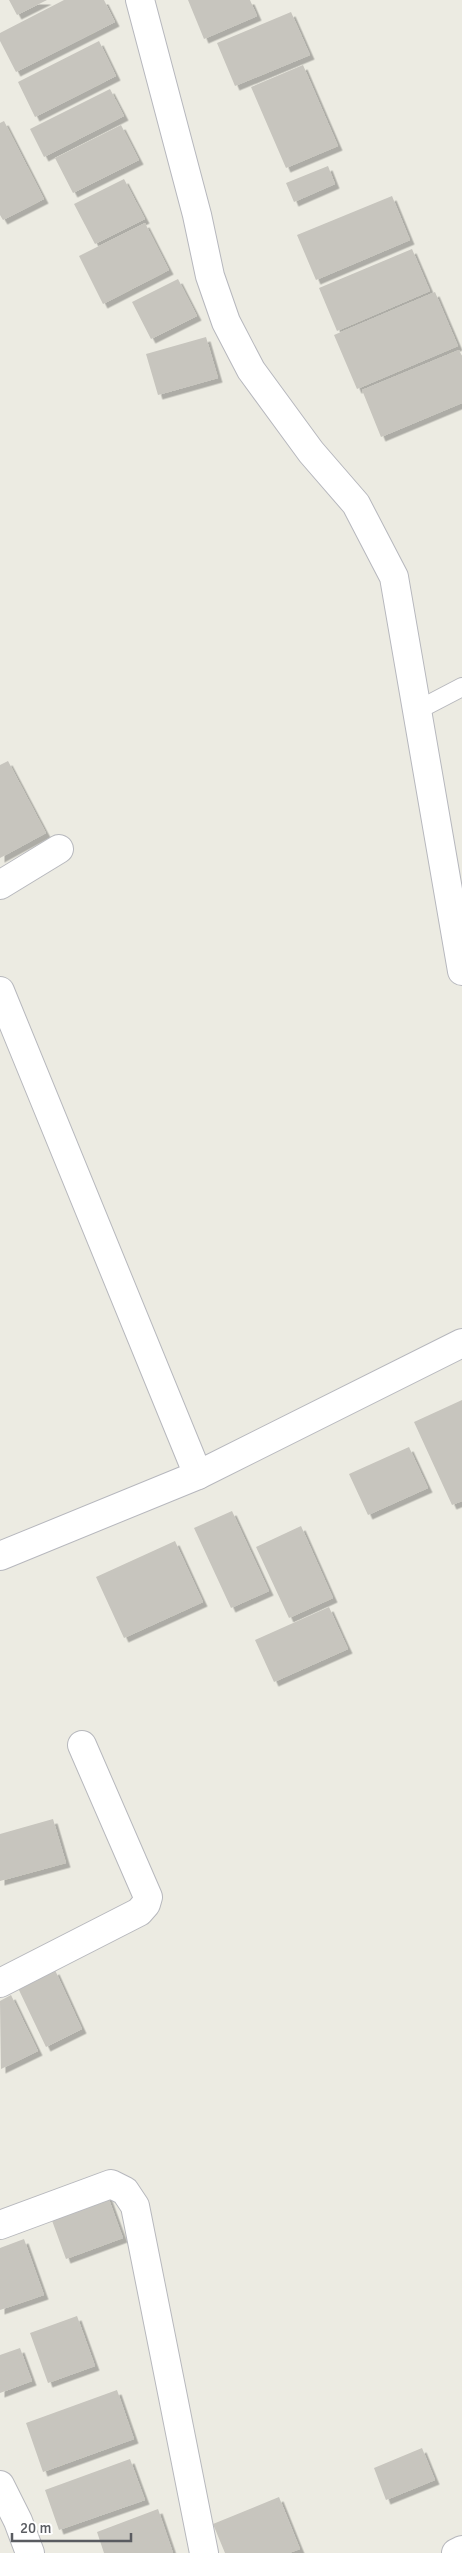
<svg xmlns="http://www.w3.org/2000/svg" width="462" height="2553" viewBox="0 0 462 2553" font-family="Signika,sans-serif">
  <style>
    .building { fill: #c7c5be; filter: url(#shadow) }
    .lines { fill: none; stroke-linecap: round; stroke-linejoin: round }
    .lane-casing { stroke: #b7b8bd; stroke-width: 20 }
    .street-casing { stroke: #b7b8bd; stroke-width: 30 }
    .secondary-casing { stroke: #b6b7bd; stroke-width: 30 }
    .lane { stroke: #fff; stroke-width: 18 }
    .street { stroke: #fff; stroke-width: 28 }
    .secondary { stroke: #fff; stroke-width: 28 }
  </style>
  <defs>
    <filter id="shadow"><feDropShadow dx="4.5" dy="4.5" stdDeviation="0" flood-color="#0004"/></filter>
  </defs>
  <rect width="100%" height="100%" fill="#ecebe2"/>
  <path class="building" d="M9,0H47L17,15Z
    M64,0H104L115,22L16,72L0,41V33Z
    M188,0H250L257,16L204,39Z
    M291,12L310,55L235,86L217,43Z
    M99,41L116,76L35,117L18,82Z
    M303,65L338,146L286,168L251,87Z
    M110,89L124,116L44,157L30,129Z
    M4,121L44,199L3,220L0,215V123Z
    M121,125L139,160L73,193L55,158Z
    M328,166L335,184L294,202L286,183Z
    M124,179L145,219L95,244L74,204Z
    M392,196L410,240L316,280L297,235Z
    M145,223L169,270L103,304L79,256Z
    M412,249L430,291L337,331L319,288Z
    M178,279L197,316L151,339L132,302Z
    M435,292L458,346L357,389L334,335Z
    M206,337L218,378L158,395L146,354Z
    M459,350L462,356V403L381,437L362,390Z
    M8,761L46,833L0,858V765Z
    M462,1400V1501L452,1505L414,1422Z
    M409,1447L428,1488L368,1515L349,1474Z
    M232,1511L269,1591L231,1608L194,1528Z
    M301,1526L333,1598L289,1618L256,1547Z
    M175,1541L203,1602L124,1638L96,1577Z
    M329,1607L348,1649L274,1682L255,1640Z
    M53,1819L66,1863L0,1881V1834Z
    M55,1970L82,2029L46,2047L18,1988Z
    M11,1995L38,2051L1,2069L0,2001Z
    M107,2194L123,2238L66,2259L50,2215Z
    M24,2239L44,2295L0,2310V2248Z
    M77,2316L95,2366L48,2383L30,2333Z
    M20,2348L32,2381L0,2393V2355Z
    M117,2390L134,2439L43,2472L26,2423Z
    M422,2448L435,2480L386,2500L374,2468Z
    M130,2459L145,2500L59,2530L45,2490Z
    M279,2497L300,2549L289,2553H225L213,2524Z
    M158,2509L173,2553H104L97,2532Z"/>
  <g class="lines">
    <g class="lane-casing">
      <path id="lane" d="M418,710L462,687"/>
    </g>
    <g class="street-casing">
      <path id="street" d="M0,885L59,849
        M0,991L198,1475
        M0,1983L139,1912L146,1904L148,1897L82,1745
        M0,2225L111,2184L125,2191L135,2206L204,2553
        M0,2485L18,2521L30,2553
        M456,2553L462,2550"/>
    </g>
    <g class="secondary-casing">
      <path id="secondary" d="M140,0L197,215L210,276L226,322L251,370L311,452L356,504L394,577L462,971
        M0,1556L198,1475L462,1343"/>
    </g>
    <use href="#lane" class="lane"/>
    <use href="#street" class="street"/>
    <use href="#secondary" class="secondary"/>
  </g>
  <path d="M12 2533v8h119v-8" fill="none" stroke="#5a5c61" stroke-width="2.5"/>
  <text x="20" y="2533" font-size="15" fill="#5a5c61" stroke="#ffffff" stroke-width="4" paint-order="stroke">20 m</text>
</svg>
